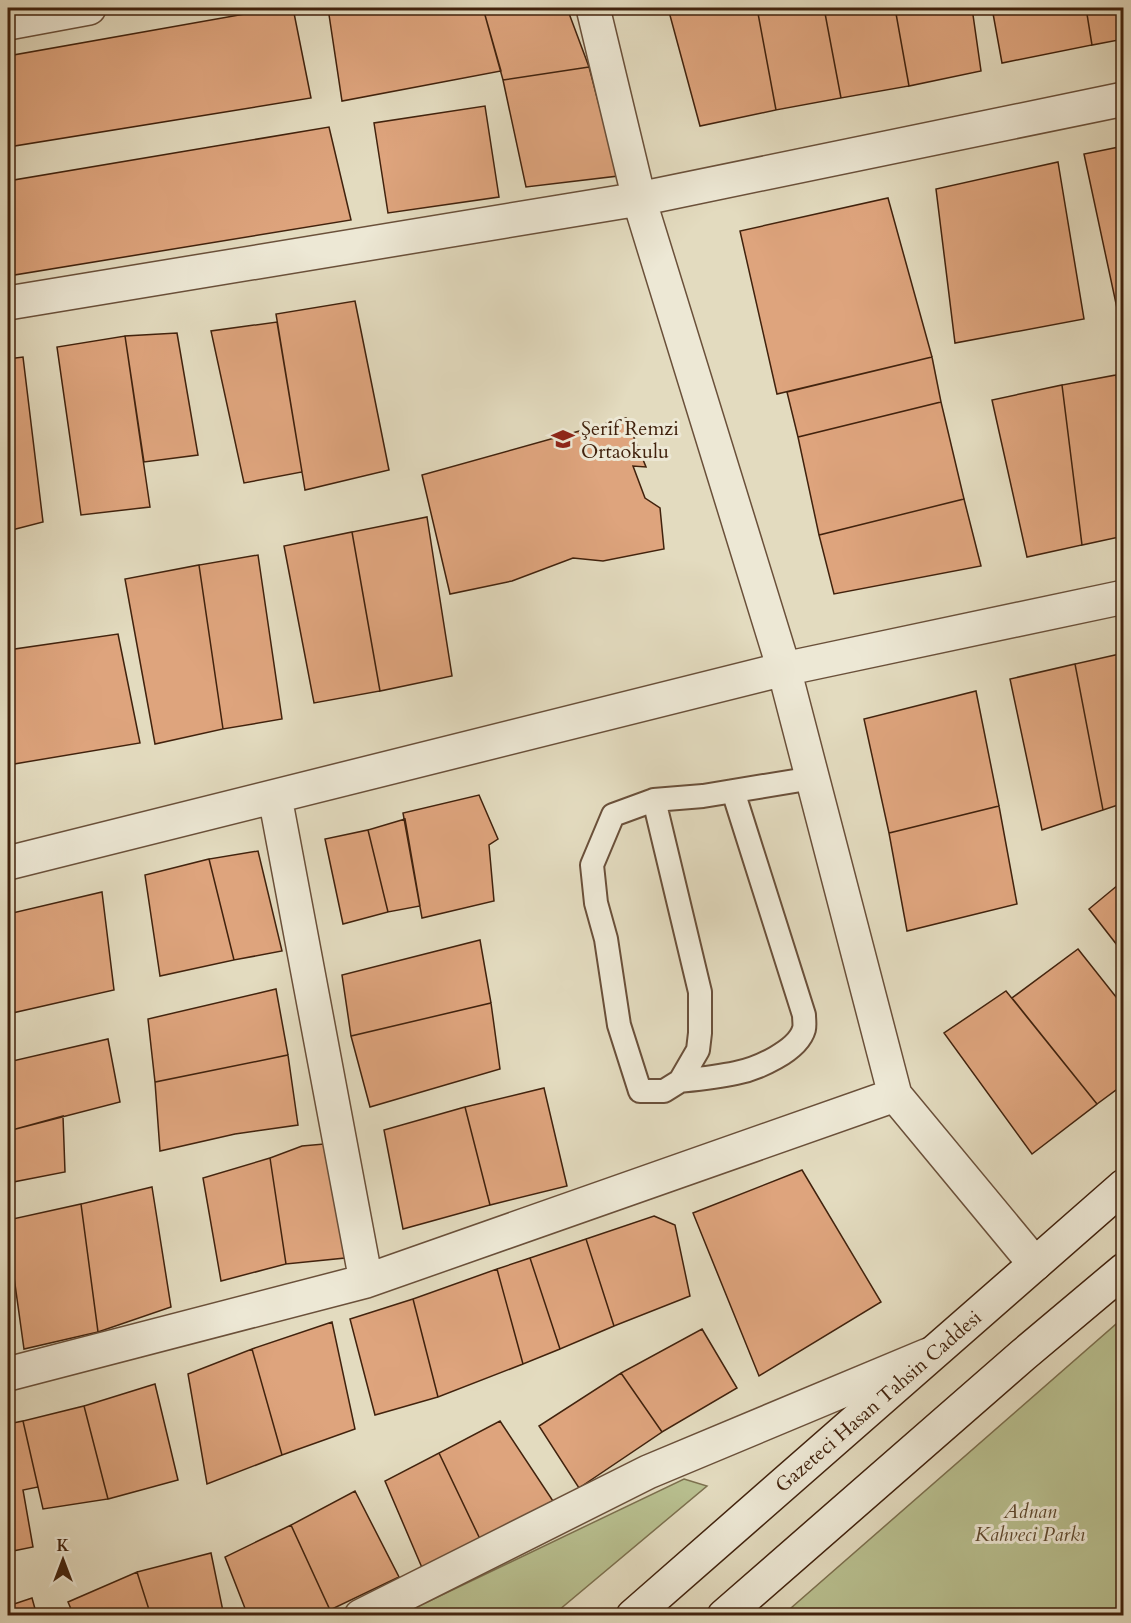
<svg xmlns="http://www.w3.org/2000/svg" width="1131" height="1623" viewBox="0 0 1131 1623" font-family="Cardo,serif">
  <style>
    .green { fill: #b8bf8f; stroke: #7c704e; stroke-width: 1.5 }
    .building { fill: #dea47d; stroke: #41220d; stroke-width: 1.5 }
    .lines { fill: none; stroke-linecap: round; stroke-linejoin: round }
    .lane-casing { stroke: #6a503a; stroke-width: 26 }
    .street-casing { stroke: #6a503a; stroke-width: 36 }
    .secondary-casing { stroke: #41220d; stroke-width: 36 }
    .lane { stroke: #ede8d5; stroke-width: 22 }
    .street { stroke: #ede8d5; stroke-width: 33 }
    .secondary { stroke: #ede8d5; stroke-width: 33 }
    .labels { text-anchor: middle; stroke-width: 6; stroke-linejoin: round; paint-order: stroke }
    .poi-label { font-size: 20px; fill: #41220d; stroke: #ede8d5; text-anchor: start }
    .street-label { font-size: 20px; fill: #41220d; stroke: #ede8d5 }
    .park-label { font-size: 20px; font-style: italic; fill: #5f492e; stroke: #ede8d5 }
  </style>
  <rect width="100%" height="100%" fill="#e3dbbf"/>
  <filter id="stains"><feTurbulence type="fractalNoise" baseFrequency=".00333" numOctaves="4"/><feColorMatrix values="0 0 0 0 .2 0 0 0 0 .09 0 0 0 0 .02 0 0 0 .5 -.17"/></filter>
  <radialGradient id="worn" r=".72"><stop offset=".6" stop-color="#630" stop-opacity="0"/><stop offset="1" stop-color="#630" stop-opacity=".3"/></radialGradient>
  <path class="green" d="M1123,1318V1615H783Z
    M684,1479L707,1486L553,1615L398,1616Z"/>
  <path class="building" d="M278,8H293L311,98L8,147V56Z
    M328,8H483L501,71L342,101Z
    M483,8H567L589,67L503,80Z
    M668,8H757L776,110L700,126Z
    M757,8H824L841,98L776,110Z
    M824,8H895L909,86L841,98Z
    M895,8H972L981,71L909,86Z
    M992,8H1086L1092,45L1002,63Z
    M1086,8H1124V39L1092,45Z
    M589,67L618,176L526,187L503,80Z
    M485,106L499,197L388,213L374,123Z
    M329,127L351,220L8,276V181Z
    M1124,146V312L1118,313L1084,154Z
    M1058,162L1084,319L955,343L936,189Z
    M888,198L932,357L777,394L740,231Z
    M355,301L389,470L305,490L276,314Z
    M277,322L302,472L244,483L211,331Z
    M177,333L198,455L144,462L125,336Z
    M125,336L150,507L81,515L57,347Z
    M23,357L43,522L8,531V359Z
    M932,357L941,402L798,437L787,392Z
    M1124,374V425L1116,375Z
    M1116,375L1124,425V536L1082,545L1062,385Z
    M1062,385L1082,545L1027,557L992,400Z
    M941,402L964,499L819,535L798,437Z
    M626,418L646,467L633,466L645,498L660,508L664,549L603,561L573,558L512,581L450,594L422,475Z
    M964,499L981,566L834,594L819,535Z
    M427,517L452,676L380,691L352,532Z
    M352,532L380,691L314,703L284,546Z
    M258,555L282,719L223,729L199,565Z
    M199,565L223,729L155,744L125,579Z
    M118,634L140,743L8,765V650Z
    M1124,653V803L1103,810L1075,664Z
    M1075,664L1103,810L1042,830L1010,679Z
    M976,691L999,806L889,833L864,719Z
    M479,795L498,839L489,845L494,901L422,918L403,813Z
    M999,806L1017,904L907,931L889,833Z
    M405,819L420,906L388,912L368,830Z
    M368,830L388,912L343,924L325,839Z
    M258,851L282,951L234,960L209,859Z
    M209,859L234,960L160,976L145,875Z
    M1124,880V954L1089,909Z
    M102,892L114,990L8,1014V914Z
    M480,940L491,1003L351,1036L342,975Z
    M1078,949L1124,1007V1084L1097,1104L1012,998Z
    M276,989L288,1055L155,1082L148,1019Z
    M1006,991L1097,1104L1032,1154L944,1033Z
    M491,1003L500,1069L370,1107L351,1036Z
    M108,1039L120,1102L8,1131V1062Z
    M288,1055L298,1125L235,1134L160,1151L155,1082Z
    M544,1088L567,1186L490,1205L465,1107Z
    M465,1107L490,1205L403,1229L384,1130Z
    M63,1116L65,1172L8,1183V1131Z
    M335,1143L345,1258L286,1264L270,1158L302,1146Z
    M270,1158L286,1264L221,1281L203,1178Z
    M802,1170L881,1302L759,1376L693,1213Z
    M152,1187L171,1307L98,1332L81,1204Z
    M81,1204L98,1332L24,1349L8,1234V1220Z
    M654,1216L675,1225L690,1296L614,1326L586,1239Z
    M586,1239L614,1326L560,1349L530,1258Z
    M530,1258L560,1349L523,1364L497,1269Z
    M497,1269L523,1364L438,1397L413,1299Z
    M413,1299L438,1397L375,1415L350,1319Z
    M332,1322L355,1429L282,1455L252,1349Z
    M702,1329L737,1388L662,1432L621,1373Z
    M252,1349L282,1455L207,1484L188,1374Z
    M621,1373L662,1432L579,1488L539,1426Z
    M155,1384L178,1480L108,1499L84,1406Z
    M84,1406L108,1499L43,1509L23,1421Z
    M23,1421L38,1487L23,1490L33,1547L8,1552V1424Z
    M500,1421L553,1501L480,1539L439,1453Z
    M439,1453L480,1539L423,1570L385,1481Z
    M355,1491L399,1577L330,1610L291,1525Z
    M291,1525L330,1610L320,1616H248L225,1557Z
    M211,1553L224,1616H151L137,1572Z
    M137,1572L151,1616H74L68,1602Z
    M32,1598L37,1616H8V1606Z"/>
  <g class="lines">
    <g class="lane-casing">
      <path id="lane" d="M654,800L700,992V1033L698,1050L680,1081L664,1091H640L619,1025L606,939L596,903L592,865L613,815L654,800L703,796L813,778
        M680,1081C698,1079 717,1077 736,1073C757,1069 798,1051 804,1029C805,1025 804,1019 804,1015L733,791"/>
    </g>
    <g class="street-casing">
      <path id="street" d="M593,8L639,199L784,669L895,1095L1035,1264
        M8,23L89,8
        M8,303L639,199L1124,99
        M275,797L366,1281
        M8,863L784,669L1124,597
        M8,1374L366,1281L895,1095
        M361,1616L648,1472L928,1355"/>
    </g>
    <g class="secondary-casing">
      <path id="secondary" d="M633,1616L1124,1186
        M724,1616L1023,1355L1124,1270"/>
    </g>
    <use href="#lane" class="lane"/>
    <use href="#street" class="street"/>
    <use href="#secondary" class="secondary"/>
  </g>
  <defs>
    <g id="school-bare" transform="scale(1.8)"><path d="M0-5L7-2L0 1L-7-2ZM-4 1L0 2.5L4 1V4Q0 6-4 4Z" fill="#8f2418" stroke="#ede8d5" stroke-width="2.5" paint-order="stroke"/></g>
  </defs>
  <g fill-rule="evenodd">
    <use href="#school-bare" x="563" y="439"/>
  </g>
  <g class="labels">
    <g class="poi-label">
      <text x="581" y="435">Şerif Remzi<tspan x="581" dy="23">Ortaokulu</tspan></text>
    </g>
    <g class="street-label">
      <text transform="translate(878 1401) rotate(-41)" y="7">Gazeteci Hasan Tahsin Caddesi</text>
    </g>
    <g class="park-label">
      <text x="1030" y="1518">Adnan<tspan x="1030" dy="23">Kahveci Parkı</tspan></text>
    </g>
  </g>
  <rect width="1131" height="1623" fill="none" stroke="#e3dbbf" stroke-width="30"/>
  <rect x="9" y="9" width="1113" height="1605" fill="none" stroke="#41220d" stroke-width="3"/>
  <rect x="15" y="15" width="1101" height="1593" fill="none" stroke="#41220d" stroke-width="1.5"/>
  <g transform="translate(63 1560)" stroke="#ede8d5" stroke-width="4.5" paint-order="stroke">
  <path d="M0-4.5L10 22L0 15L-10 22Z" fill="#41220d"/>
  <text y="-9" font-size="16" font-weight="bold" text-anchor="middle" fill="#41220d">K</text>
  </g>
  <rect width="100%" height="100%" filter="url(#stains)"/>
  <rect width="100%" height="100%" fill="url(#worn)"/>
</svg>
